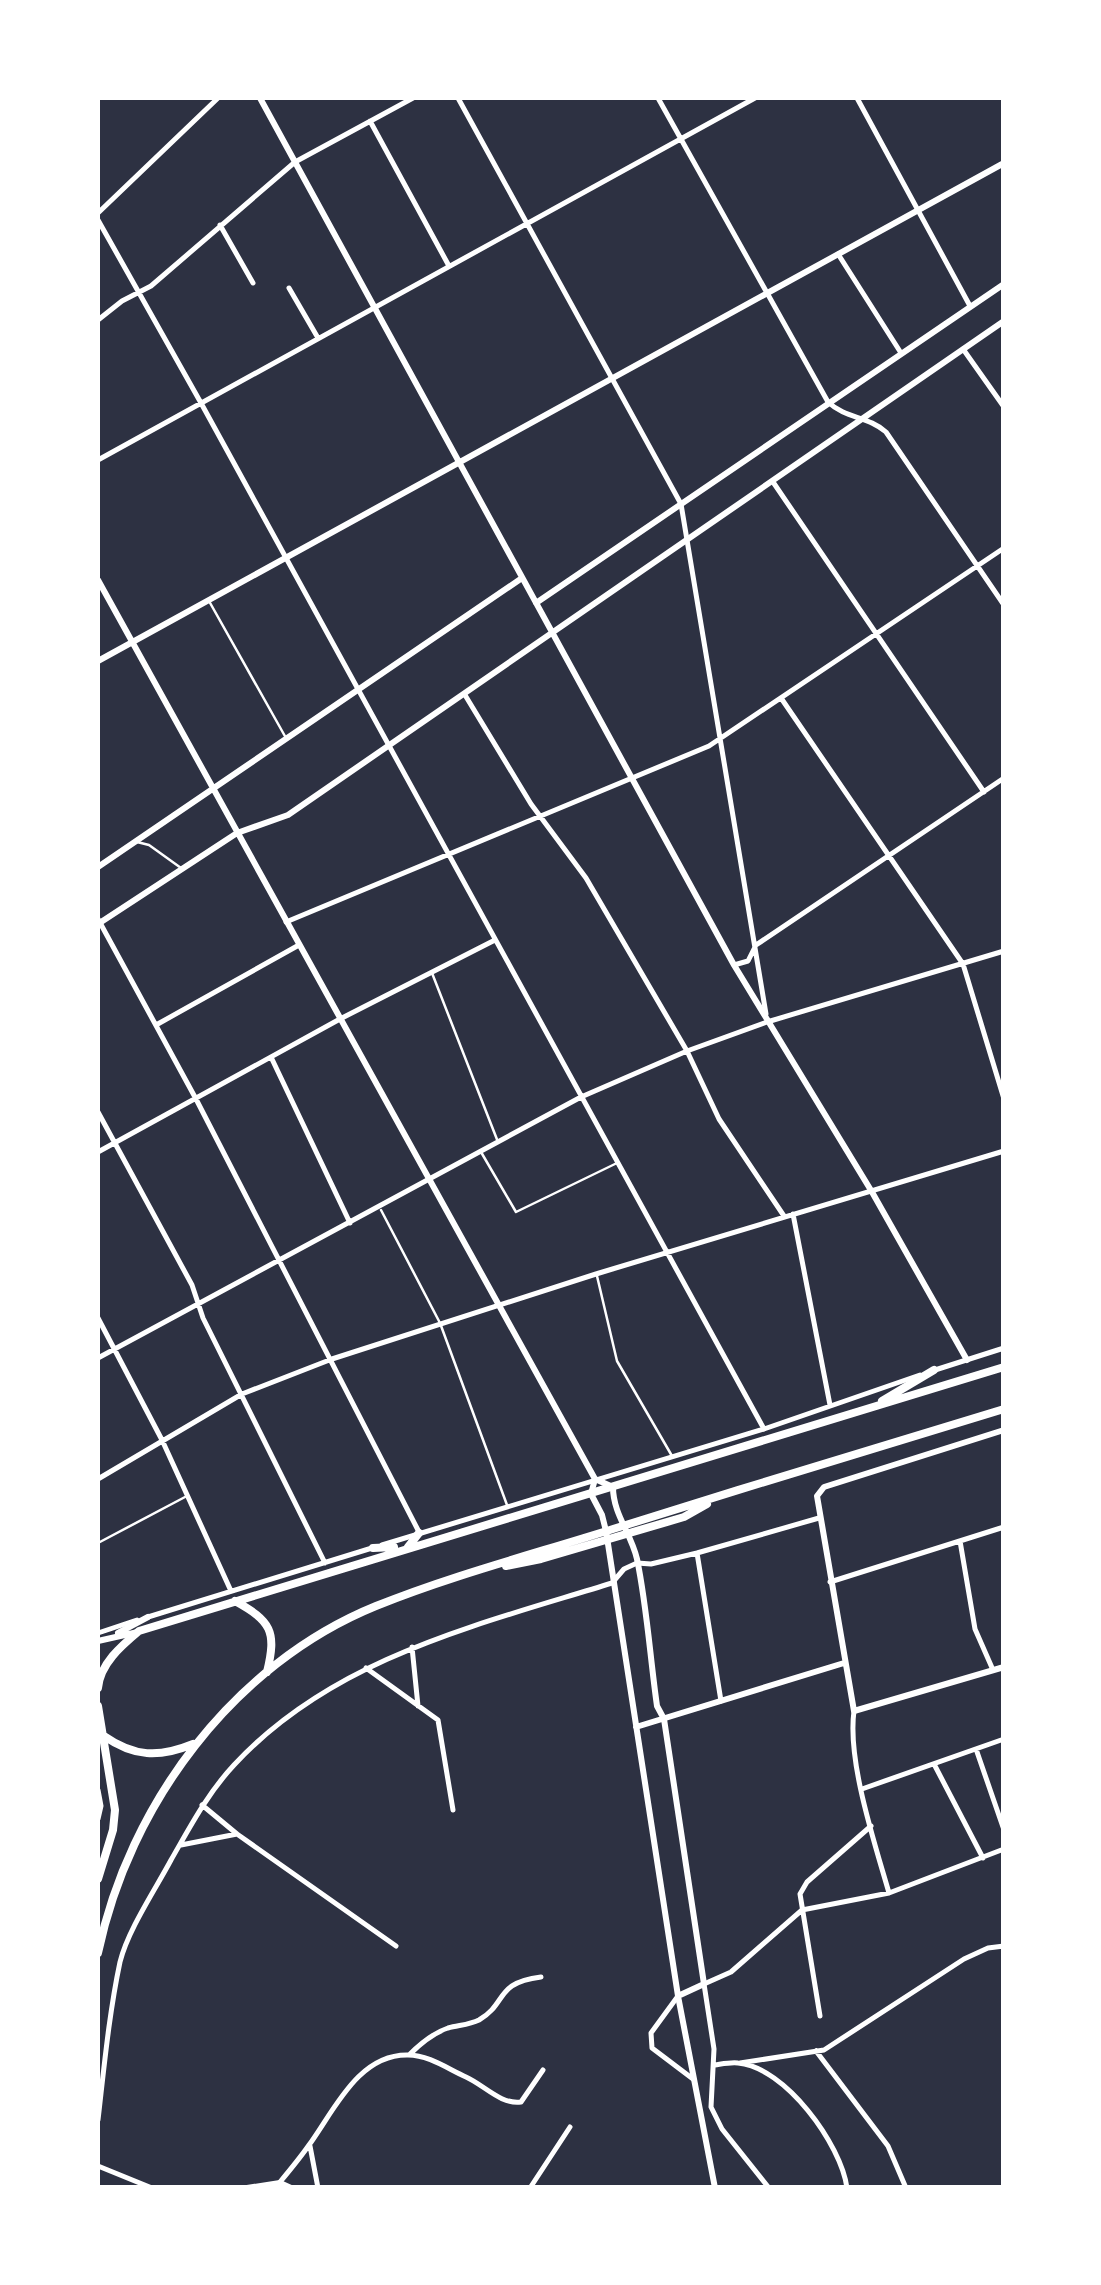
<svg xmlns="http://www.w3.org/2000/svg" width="1101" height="2285" viewBox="0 0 1101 2285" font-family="Helvetica,sans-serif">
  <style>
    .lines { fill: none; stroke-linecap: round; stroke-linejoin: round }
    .service { stroke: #fff; stroke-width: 2.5 }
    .minor { stroke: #fff; stroke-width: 5 }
    .tertiary { stroke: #fff; stroke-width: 6 }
    .trunk { stroke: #fff; stroke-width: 8 }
  </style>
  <rect width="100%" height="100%" fill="#2d3142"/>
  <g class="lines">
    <path class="service" d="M209,601L286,738
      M137,842L149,845L181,868
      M432,973L498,1142
      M481,1152L516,1212L617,1163
      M381,1210L440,1323L507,1505
      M597,1276L617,1361L672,1456
      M98,1543L185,1497"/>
    <path class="minor" d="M458,98L681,504L766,1014
      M658,98L828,402C846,419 868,416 886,432L1004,605
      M857,98L970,306
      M370,121L449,266
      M98,213L218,98
      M98,220L201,403L764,1429
      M220,225L253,283
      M838,254L901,353
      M289,288L318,338
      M98,320L122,301L151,286L295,162L413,98
      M963,349L1004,407
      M98,460L755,98
      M773,482L984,792
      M465,695L531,804L586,878L687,1051L719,1119L784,1216
      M781,698L963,964L1004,1099
      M98,919L196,1099L419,1532
      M286,922L709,746L1004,548
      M734,965L748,961L756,945L1004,778
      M156,1025L299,945
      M271,1057L350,1223
      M98,1112L192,1285L203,1318L325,1563
      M98,1152L340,1019L495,940
      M793,1214L830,1405
      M98,1318L162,1440L231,1591
      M98,1358L581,1097L687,1051L767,1022L1004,951
      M935,1370L1004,1348
      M98,1479L242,1394L332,1359L596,1274L1004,1151
      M960,1541L975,1629L993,1670
      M382,1545L764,1429L920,1375
      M697,1553L721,1701
      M830,1582L1004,1527
      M148,1617L372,1548
      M98,1633L137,1620
      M412,1647L418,1706
      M366,1668L438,1720L453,1810
      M854,1711C847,1761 875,1844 889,1893
      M976,1749L1004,1830
      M934,1764L983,1858
      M862,1789L1004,1739
      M98,1790L101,1806L98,1819
      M202,1805L237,1834L396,1946
      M181,1845L237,1834
      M678,1996L651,2033L652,2048L693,2079
      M820,2016L800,1894L807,1882L871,1826
      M816,2051L888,2146L906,2188
      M409,2055C420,2044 433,2033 448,2028C459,2025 469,2025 479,2020C508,2003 494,1983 541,1977
      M740,2063L824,2050L964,1959L988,1948L1004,1946
      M715,2065C722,2064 731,2062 738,2063C785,2067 841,2144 847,2188
      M98,2120C104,2068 109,2014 120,1962C128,1930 155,1890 171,1860C190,1827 207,1794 234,1765C333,1658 477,1625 612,1583L624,1569L637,1563L651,1564L697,1553L819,1518
      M310,2146L318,2188
      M98,2166L152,2188
      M280,2182C290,2170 300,2158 309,2145C334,2111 358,2054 408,2055C429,2055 448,2069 466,2077C484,2085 501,2105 521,2102L543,2070
      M530,2188L570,2127
      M769,2188L722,2129L711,2107L714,2049L704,1984L731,1972L802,1910L889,1893L1004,1849"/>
    <path class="tertiary" d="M260,98L734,965L872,1192L967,1360
      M98,580L595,1479
      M536,603L1004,284
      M98,661L1004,163
      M98,867L522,578
      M98,924L237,833L288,815L1004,321
      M1004,1430L824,1487L817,1496L854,1711L1004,1667
      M595,1479L591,1494L602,1515L606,1531L678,1996L715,2188
      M595,1479L613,1487C613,1514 631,1533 637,1559C647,1607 650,1657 657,1706L664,1719L704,1984L678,1996
      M118,1633L148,1617
      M98,1641L138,1632
      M636,1727L844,1663
      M247,2188L280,2183L291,2188"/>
    <path class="trunk" d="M882,1401L934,1370
      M408,1547L419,1533
      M373,1548L394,1547
      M506,1566L541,1559L684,1517L707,1504
      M235,1601C271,1621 277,1631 267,1672
      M98,1688C100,1664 121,1646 139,1631L1004,1367
      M98,1706L115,1810L113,1830L98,1879
      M104,1736C134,1757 159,1758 193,1744
      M98,1953C129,1805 233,1664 376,1606C453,1575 534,1554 613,1529C743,1488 873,1449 1004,1409"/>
  </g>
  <rect width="1101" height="2285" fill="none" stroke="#ffffff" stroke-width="200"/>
</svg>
